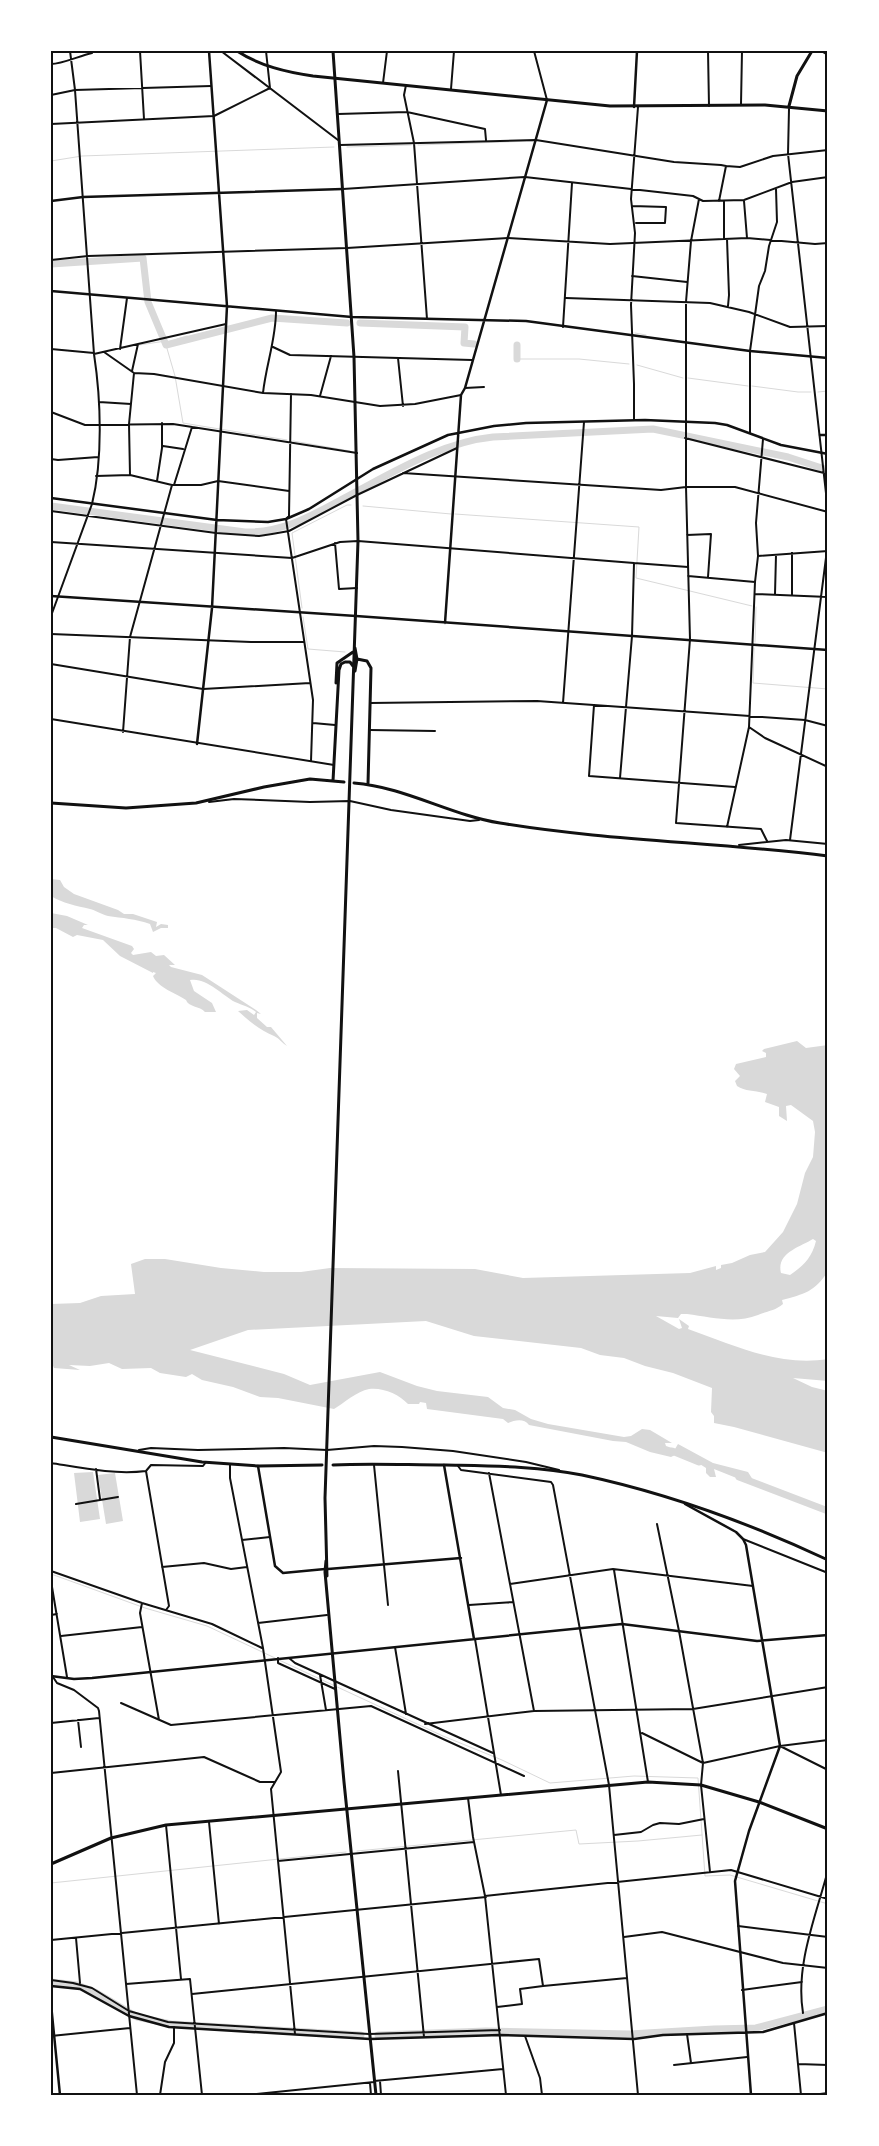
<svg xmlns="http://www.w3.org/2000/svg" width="879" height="2146" viewBox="0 0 879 2146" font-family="'Alegreya Sans',sans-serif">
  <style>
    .water { fill: #d9d9d9; fill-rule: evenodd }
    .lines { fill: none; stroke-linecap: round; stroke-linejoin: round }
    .stream { stroke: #d9d9d9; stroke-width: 1 }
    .river { stroke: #d9d9d9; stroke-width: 7 }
    .minor { stroke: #111; stroke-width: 2 }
    .tertiary { stroke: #111; stroke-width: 2.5 }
    .secondary { stroke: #111; stroke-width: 3 }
    .primary { stroke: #111; stroke-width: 3 }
    .neatline { fill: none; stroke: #111; stroke-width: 2 }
  </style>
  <rect width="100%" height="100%" fill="#fff"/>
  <path class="water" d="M51,879L60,880L64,887L74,894L118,910L124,914H133L157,922L156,927L161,924L168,925V928H161L153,932L150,924C136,919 122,918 108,916C101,914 95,910 90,909C77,906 62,903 51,896Z
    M51,913L67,916L88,925H84L82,928L132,946L134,949L131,953L133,955L151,952L156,956L164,955L175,965H169L171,967L202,975L256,1010L261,1014L257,1013V1018L267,1027H271L287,1046C282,1043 279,1038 274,1036C260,1030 250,1022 238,1011L247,1010L254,1015L256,1012C250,1007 242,1005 235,1002C221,994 206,977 190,980L194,991L212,1003L216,1012H205C200,1006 188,1007 186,1000C176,993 158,988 153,976L156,973L153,972V973L120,956L103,940L77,935L73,937L56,928H51Z
    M797,1041L806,1048L828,1045V1271C815,1292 804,1294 782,1300L783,1304C775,1311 767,1311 758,1315C735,1324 711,1317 687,1314H681L678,1318L656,1316L679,1329L682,1328L679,1319L689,1326L688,1329C734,1345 778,1367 828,1359V1381L793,1378L812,1387L828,1391V1453L734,1427L714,1423V1416L711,1412L712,1388L673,1373L645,1366L624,1358L600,1355L581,1348L474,1336L426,1321L248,1330L190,1350L284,1374L310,1385L380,1372L417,1386L437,1391L488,1397L503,1408L515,1410L531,1419L548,1424L624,1437L631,1436L642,1429L650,1430L672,1443H665L666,1446L675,1449L678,1444L713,1463L748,1472L753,1480L744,1481L714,1469L716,1477H710L706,1473V1468L681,1452L671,1457L650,1452L626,1442L613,1441L529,1425C524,1418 515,1420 508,1423L503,1419L427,1409L426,1403L420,1402L419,1404H408C399,1394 382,1387 369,1389C357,1391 344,1403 334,1409L278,1398L260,1397L233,1387L202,1380L192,1374L186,1377L160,1373L151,1368L122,1369L109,1363L90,1366L69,1365L80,1370L54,1368L51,1361V1304L80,1303L101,1296L135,1294L131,1264L145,1259H165L221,1268L264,1272H301L330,1268L475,1269L523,1278L690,1273L716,1266V1270L721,1268V1265L732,1263L750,1255L765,1252L783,1232L797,1204L805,1173L813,1157L815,1132L813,1121L791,1105L786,1106L787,1121L779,1116V1107L765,1102L767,1094C756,1090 746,1092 737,1086L735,1081L740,1076L734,1069L736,1064L766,1057V1053L762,1051L764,1049ZM813,1239L816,1241C812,1258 803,1266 790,1275L781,1273C776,1253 800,1247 813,1239Z
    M93,1472L100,1519L80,1522L74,1473Z
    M115,1473L123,1521L106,1524L98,1475Z"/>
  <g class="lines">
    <path class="stream" d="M418,145L533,141
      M347,147L411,145
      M51,161L82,156L334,147
      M361,321H369
      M635,333L646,335
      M177,339L187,336
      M139,345L166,341
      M166,345L175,376L183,423L287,440
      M517,359H579L629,364
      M637,365L683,378
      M688,378L748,386
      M752,386L798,392H811
      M818,392L828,391
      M293,441L350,451
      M363,506L451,514
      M455,514L639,527L636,578L752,606
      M302,608L292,533L347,505H351
      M303,617L308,649L345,652
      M755,642L756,607
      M754,648L753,683L828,689
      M51,1574L145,1608L207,1626L275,1658
      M279,1660L443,1736L502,1760L550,1783L634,1776L698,1778L705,1876L730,1875L828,1904
      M357,1851L576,1830L579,1844L638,1841L702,1835
      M51,1883L346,1852"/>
    <path class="river" d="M51,264L143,258L148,302L166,345L272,318L347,323
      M360,323L465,327L464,343L474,344
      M517,345V359
      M51,506L245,532C285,533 314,514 348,496C392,473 442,442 493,437L653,429L788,457L828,470
      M672,1451L699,1462
      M739,1477L828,1511
      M51,1982L77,1985L95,1992L137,2017L171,2024L361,2035
      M378,2035L486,2031L630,2034L714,2029L756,2028L828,2009"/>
    <path class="minor" d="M140,51L144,119
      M221,51L338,140
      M534,51L547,100
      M708,51L709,106
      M821,51L828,55
      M51,64C62,64 79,56 92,53V51
      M383,83L387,51
      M406,85L404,95L414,143L427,319
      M451,89L454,51
      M51,95L75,90L211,86
      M741,104L742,51
      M789,109L788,154L828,511
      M338,114L407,112L485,129L486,140
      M51,124L214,116L270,88L266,51
      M340,145L536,140L674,162L721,165L726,166L719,201
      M726,166L740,167L773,156L828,150
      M343,189L525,177L693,196L703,201L744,200L792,182L828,177
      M699,199L691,241L686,302V487L690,639L676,823L761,829L767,841
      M744,201L747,238
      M632,206L666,207L665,223H636
      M724,239V201
      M727,239L729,295L728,306
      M51,260L88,256L347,248L508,238L610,244L747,238L815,244L828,243
      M632,276L687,282
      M566,298L710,303L749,312L790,327L828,326
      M563,327L572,183
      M273,347L290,355L472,360
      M51,349L94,353
      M120,349L127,298
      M104,352L134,373L154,374L263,393L311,395L380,406L415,404L461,395
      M94,354L226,324
      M398,358L403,406
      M132,371L138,344
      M465,388L484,387
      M263,393C266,365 276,339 276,311
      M291,394L289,516L286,519L313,700L311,761
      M320,396L331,356
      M99,402L131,404
      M51,412L85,425L173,424L357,453
      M634,420V384L631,305L635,233L631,199L638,107
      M750,433V351L759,286L765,271L769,246L777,222L776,189
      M685,438L828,474
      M163,446L183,449
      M51,459L58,460L98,457
      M403,473L661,490L686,487H735L828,512
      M130,475L129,424L134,373
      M96,476L130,475L172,485H201L218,481L289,491
      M157,481L162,448V423
      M174,485L192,427
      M51,511L216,533L259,536L272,534L289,531L357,495L457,448
      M687,535L711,534L708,577
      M51,542L292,558L340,542L358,541L634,563
      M335,543L339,589L357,588
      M758,556L828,551
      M688,576L755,582
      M755,594L828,597
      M775,594L776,555
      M792,595V553
      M51,616L92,504C103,459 101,400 94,354L75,90L70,51
      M51,634L251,642H304
      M51,664L203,689L310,683
      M370,703L537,701L805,720L828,726
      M563,703L584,422
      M594,705L589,776L735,787
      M51,719L334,765
      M313,723L335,725
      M749,727L765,738L828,767
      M370,730L435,731
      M123,732L130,637L172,485
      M620,778L632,636L634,563L688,567
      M209,802L234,799L310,802L350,801L391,810L470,821L479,820
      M727,827L749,727L755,582L758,556L756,523L763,439
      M790,840L828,542
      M739,845L786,840L828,844
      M139,1450L151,1448L198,1450L284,1448L327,1450L374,1446L402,1447L453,1451L526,1462L559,1470
      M51,1463C82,1468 115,1475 146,1471
      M230,1465V1478L263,1648L281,1772L271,1789L295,2034
      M374,1465L388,1605
      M458,1466L461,1470L551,1482L553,1485L609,1785L638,2095
      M96,1469L100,1499
      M489,1473L534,1711
      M76,1504L118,1497
      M657,1524L679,1631L703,1763L701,1785L710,1872
      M743,1539L828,1573
      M242,1540L270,1537
      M51,1558L52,1571
      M162,1567L204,1563L231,1569L247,1567
      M614,1570L648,1782
      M51,1571L142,1603L212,1624L262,1648
      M51,1581L67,1677
      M510,1584L613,1569L753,1586
      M142,1603L140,1613L159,1720
      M469,1605L513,1602
      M166,1610L169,1606L146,1471L151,1465L203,1466L206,1462
      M51,1615L57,1614
      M258,1623L327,1615
      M61,1636L142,1627
      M475,1639L501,1795
      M395,1647L406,1714
      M278,1658V1663L335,1689
      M289,1658L295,1663L493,1753
      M320,1675L326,1710
      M53,1677L57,1683L74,1690L98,1708L99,1711L137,2095
      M121,1703L171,1725L371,1706L524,1776
      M78,1720L81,1747
      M51,1723L99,1718
      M425,1724L534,1711L693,1709L828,1687
      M642,1733L703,1763L780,1746L828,1740
      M780,1746L828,1770
      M398,1771L424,2037
      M51,1773L204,1757L260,1782H275
      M468,1798L473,1837L485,1896L506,2095
      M209,1822L219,1924
      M166,1825L181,1979
      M614,1835L641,1832L653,1825L660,1823L679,1824L704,1819
      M278,1861L474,1842
      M485,1896L731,1870L828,1899
      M738,1926L828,1937
      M624,1937L662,1932L783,1963L828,1968
      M76,1938L80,1983
      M51,1940L486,1897
      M51,1980L73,1983L92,1988L129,2011L168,2022L369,2034L500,2030
      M126,1984L190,1979L202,2095
      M742,1990L802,1982
      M192,1994L539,1959L543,1986L627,1978
      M497,2007L522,2004L520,1989L543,1986
      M803,2013C795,1965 816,1916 828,1870
      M794,2023L801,2095
      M687,2034L691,2063
      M51,2036L130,2028
      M525,2036L540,2078L542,2095
      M798,2064L828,2065
      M674,2065L747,2057
      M374,2081L503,2069
      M380,2081L381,2095
      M370,2083L371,2095
      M160,2095L165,2062L174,2043V2027
      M246,2095L374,2082
      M812,2095L828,2093"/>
    <path class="tertiary" d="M634,107L637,51
      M51,201L83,197L343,189
      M51,291L352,317L526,321L750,351L828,358
      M820,435H828
      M51,498L217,520L268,522L286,519L309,509L373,469L448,435L494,426L526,423L645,420L715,423L727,425L781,445L828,454
      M51,596L356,616L828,650
      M445,623L461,395L465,388L547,100
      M197,744L212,608L227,306L209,51
      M444,1465L474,1639
      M258,1466L275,1566L283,1573L325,1569
      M685,1504L736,1532L743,1539L746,1545L780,1746L749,1831L735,1881L751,2095
      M328,1569L461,1558
      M51,1676L74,1679L92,1678L622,1624L757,1641L828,1635
      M51,1986L80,1989L129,2016L169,2027L370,2039L500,2035L634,2039L663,2035L763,2032L828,2013
      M51,2004L60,2095"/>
    <path class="secondary" d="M357,659L367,661L371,668L368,784
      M355,671L357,659L355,648
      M336,683L337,663L353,652
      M333,781L339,670L341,664L345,662H350L353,666
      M354,783C405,787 450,815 500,823C608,841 719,842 828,856
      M51,803L126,808L196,803L264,787L310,779L344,782
      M51,1437L202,1462L258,1466L322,1465
      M333,1465C371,1463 408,1465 446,1465C492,1466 537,1466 582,1475C667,1493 749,1523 828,1560
      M326,1561L325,1572L344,1782L376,2095
      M327,1576L325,1498L358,541L354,357L333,51"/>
    <path class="primary" d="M237,51C260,66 286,72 313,76L610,106L765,105L828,111
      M789,106L797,76L812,51
      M51,1864L111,1838L166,1825L648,1782L701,1785L759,1802L828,1829"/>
  </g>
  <rect width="879" height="2146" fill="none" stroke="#ffffff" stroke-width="105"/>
  <rect x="52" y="52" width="774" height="2042" class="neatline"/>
</svg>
